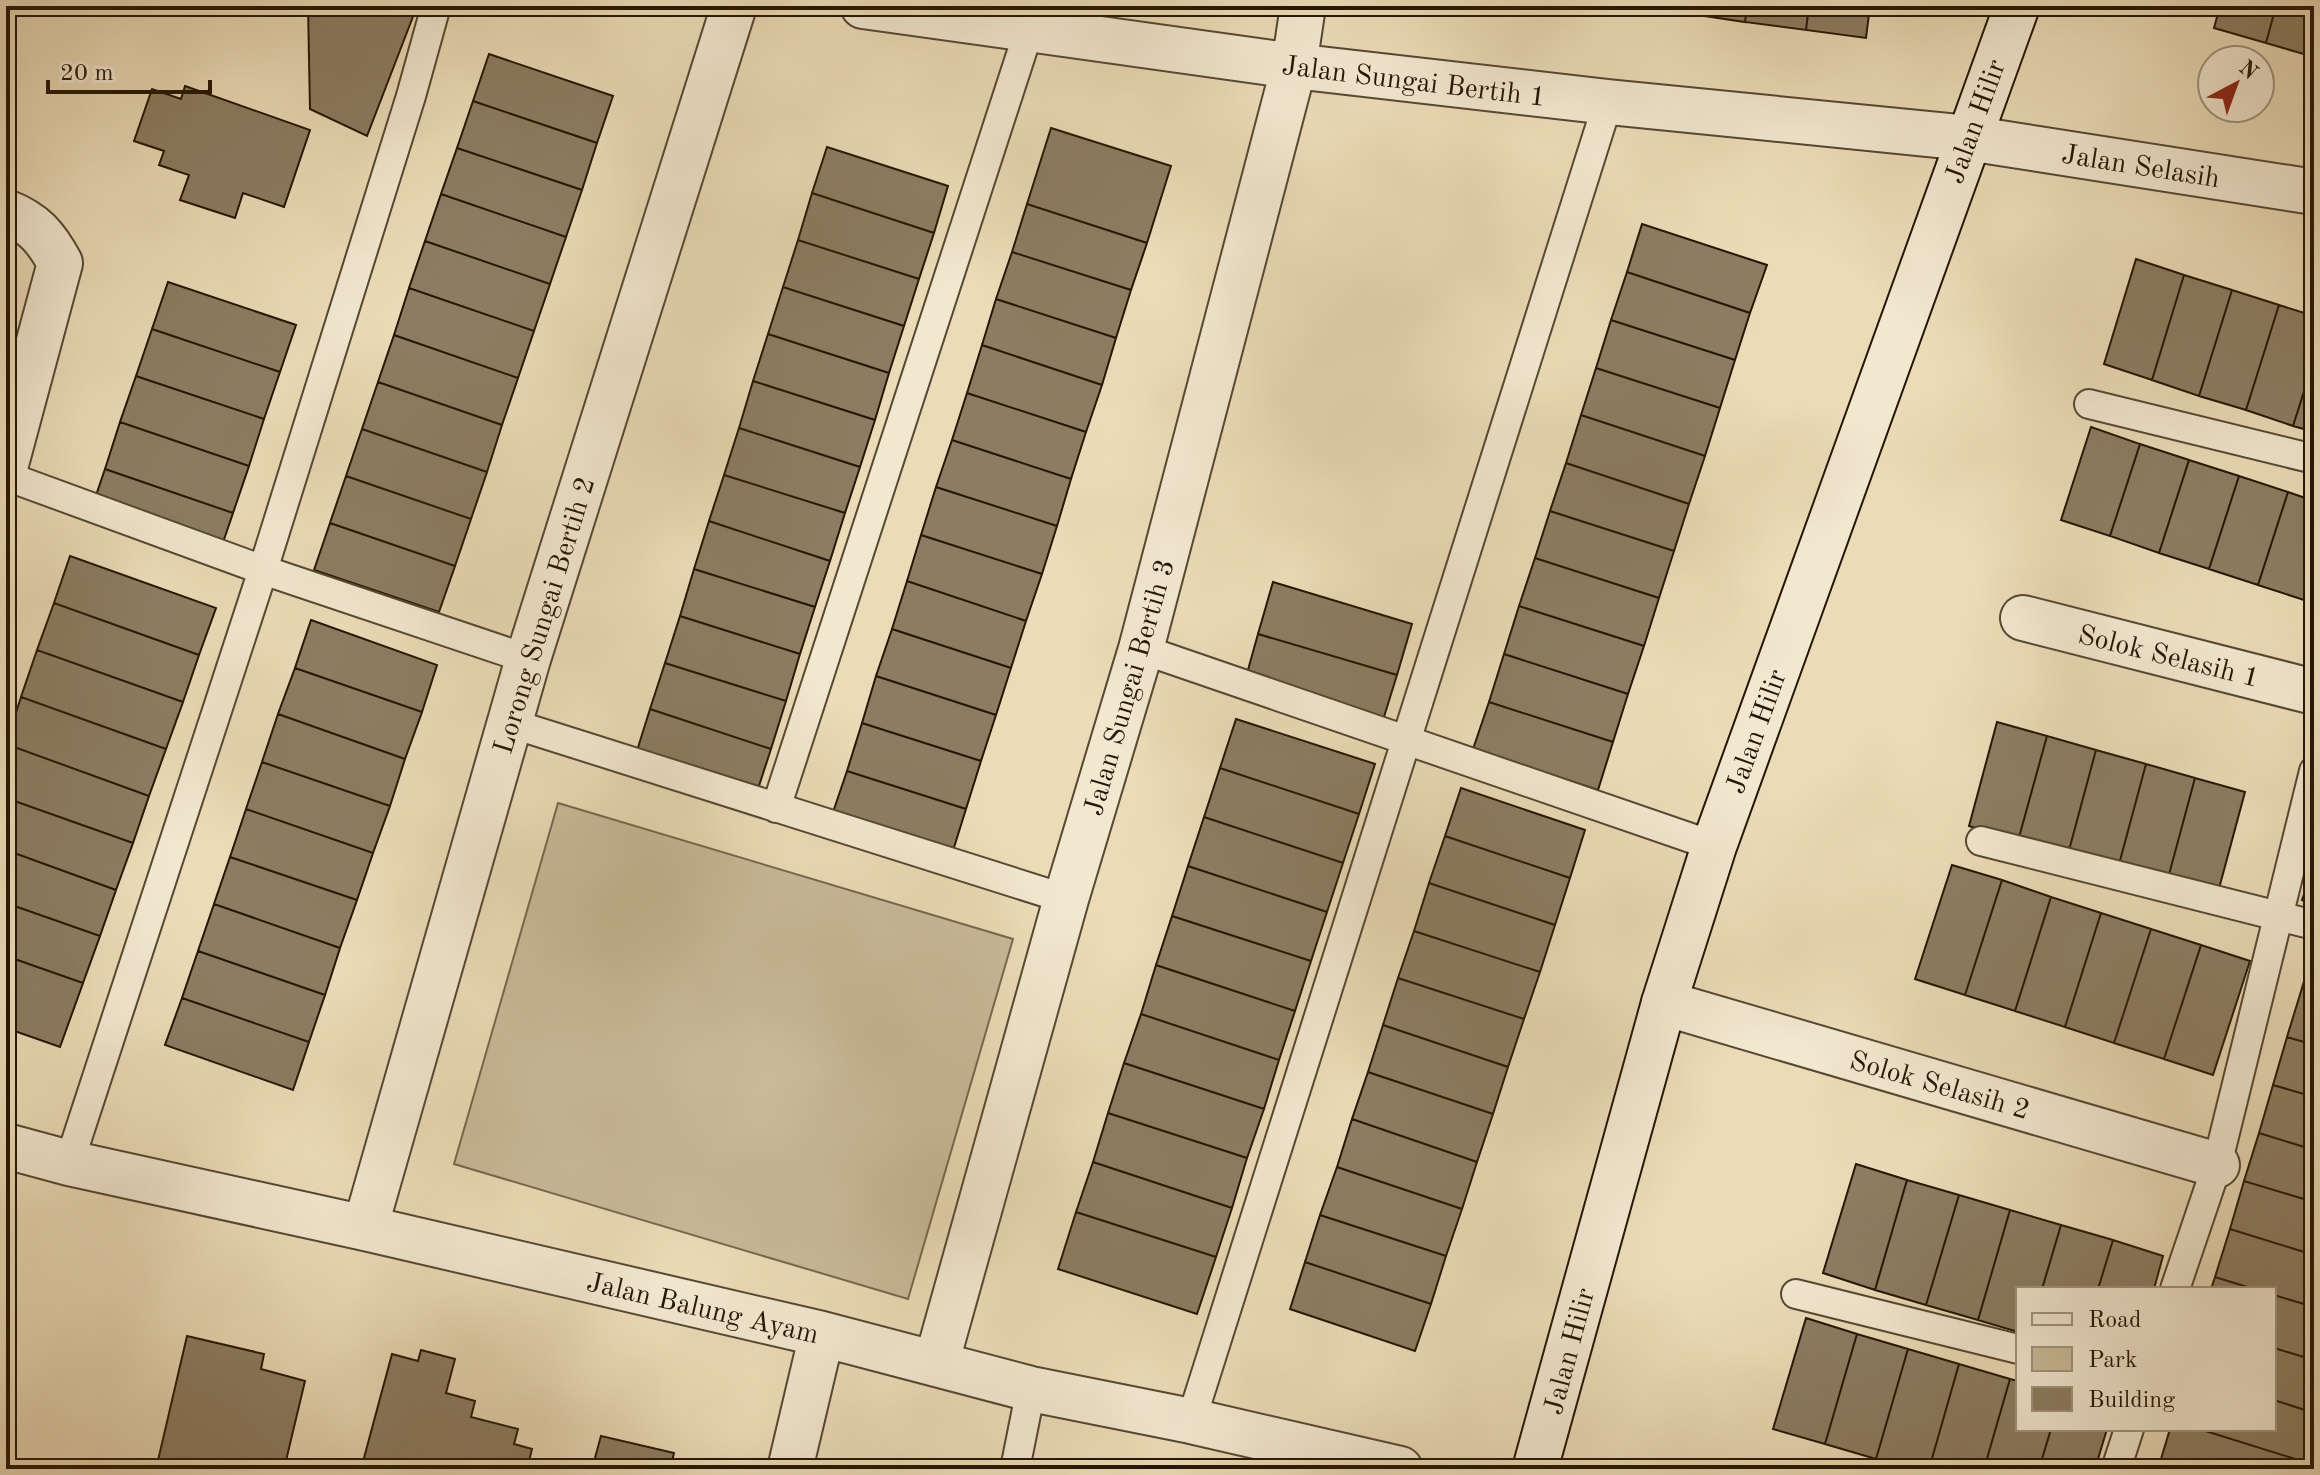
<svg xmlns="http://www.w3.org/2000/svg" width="2320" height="1475" viewBox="0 0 2320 1475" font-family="'Old Standard TT',serif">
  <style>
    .green { fill: #c9ba99; stroke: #77684f; stroke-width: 2 }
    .building { fill: #8c7d62; stroke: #251605; stroke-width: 2 }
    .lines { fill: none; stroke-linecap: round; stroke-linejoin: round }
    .lane-casing { stroke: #564832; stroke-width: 32 }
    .street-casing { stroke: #564832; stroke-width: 48 }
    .secondary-casing { stroke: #251605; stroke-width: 48 }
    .lane { stroke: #f2e8d0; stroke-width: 28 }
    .street { stroke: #f2e8d0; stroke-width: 44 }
    .secondary { stroke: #f2e8d0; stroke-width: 44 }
    .labels { text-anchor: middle; stroke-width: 7; stroke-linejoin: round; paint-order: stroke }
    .street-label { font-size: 28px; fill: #251605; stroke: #f2e8d0 }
  </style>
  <rect width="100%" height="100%" fill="#ebdcb7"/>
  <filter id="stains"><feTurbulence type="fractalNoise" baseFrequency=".0025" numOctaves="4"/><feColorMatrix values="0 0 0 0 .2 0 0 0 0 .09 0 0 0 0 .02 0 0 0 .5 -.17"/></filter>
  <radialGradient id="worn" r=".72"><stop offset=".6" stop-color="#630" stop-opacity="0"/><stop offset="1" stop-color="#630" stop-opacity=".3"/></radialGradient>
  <path class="green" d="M558,803L1013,939L908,1299L454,1164Z"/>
  <path class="building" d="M308,6H387L414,14L367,136L310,109Z
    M1633,6H1685L1684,13Z
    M1685,6H1747L1745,22L1684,13Z
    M1747,6H1809L1806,30L1745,22Z
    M1809,6H1870L1866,38L1806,30Z
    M2220,6H2276L2266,43L2214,28Z
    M2276,6H2314V57L2266,43Z
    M489,54L613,96L597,143L473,101Z
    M185,86L310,130L284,207L243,193L235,218L180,200L189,175L159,165L164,151L134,141L152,89L181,99Z
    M473,101L597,143L582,190L457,148Z
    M1051,128L1171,166L1147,243L1027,204Z
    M827,147L948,186L934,233L812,193Z
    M457,148L582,190L566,237L441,194Z
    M812,193L934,233L919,279L798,240Z
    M441,194L566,237L550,284L425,241Z
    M1027,204L1147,243L1131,290L1012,252Z
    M1642,224L1767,265L1750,313L1627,272Z
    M798,240L919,279L904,326L783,287Z
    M425,241L550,284L534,331L409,288Z
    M1012,252L1131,290L1116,338L996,299Z
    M2136,259L2184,275L2152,380L2104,364Z
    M1627,272L1750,313L1735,360L1611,320Z
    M2184,275L2232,290L2199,396L2152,380Z
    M168,282L296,325L280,372L152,329Z
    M783,287L904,326L889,373L768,334Z
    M409,288L534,331L518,378L394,335Z
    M2232,290L2279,305L2246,410L2199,396Z
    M996,299L1116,338L1102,385L982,345Z
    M2279,305L2314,316V360L2293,426L2246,410Z
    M1611,320L1735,360L1720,408L1596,368Z
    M152,329L280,372L264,419L136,376Z
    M768,334L889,373L875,420L753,381Z
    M394,335L518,378L502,425L378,382Z
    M982,345L1102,385L1086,432L967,393Z
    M2314,360V432L2293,426Z
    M1596,368L1720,408L1705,456L1581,415Z
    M136,376L264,419L249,466L120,422Z
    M753,381L875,420L860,467L739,428Z
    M378,382L502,425L487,472L362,429Z
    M967,393L1086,432L1071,479L952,440Z
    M1581,415L1705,456L1689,504L1566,463Z
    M120,422L249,466L233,513L105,469Z
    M2091,427L2140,444L2110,536L2061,520Z
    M739,428L860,467L845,513L724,475Z
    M362,429L487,472L471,519L346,476Z
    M952,440L1071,479L1057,526L936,487Z
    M2140,444L2189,460L2159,553L2110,536Z
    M2189,460L2239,476L2209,569L2159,553Z
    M1566,463L1689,504L1674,551L1550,511Z
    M105,469L233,513L217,560L89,516Z
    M724,475L845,513L830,561L709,521Z
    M346,476L471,519L455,566L330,523Z
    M2239,476L2288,492L2258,585L2209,569Z
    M936,487L1057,526L1042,574L921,535Z
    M2288,492L2314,501V579L2307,601L2258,585Z
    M1550,511L1674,551L1659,598L1535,558Z
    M709,521L830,561L815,607L694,569Z
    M330,523L455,566L439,612L314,570Z
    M921,535L1042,574L1026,621L907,581Z
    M70,556L216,608L199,655L54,603Z
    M1535,558L1659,598L1644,646L1519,606Z
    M694,569L815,607L800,654L680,616Z
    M907,581L1026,621L1011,668L892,629Z
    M1273,582L1412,624L1397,675L1258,634Z
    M54,603L199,655L183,702L37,650Z
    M1519,606L1644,646L1628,694L1504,654Z
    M680,616L800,654L786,701L665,663Z
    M311,620L437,665L422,712L295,668Z
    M892,629L1011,668L996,715L876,676Z
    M1258,634L1397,675L1383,720L1246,677Z
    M37,650L183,702L166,749L21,697Z
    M1504,654L1628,694L1613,742L1489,702Z
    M665,663L786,701L771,749L650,709Z
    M295,668L422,712L405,759L278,714Z
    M876,676L996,715L981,761L862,723Z
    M21,697L166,749L149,796L6,744Z
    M1489,702L1613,742L1598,790L1473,749Z
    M650,709L771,749L756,795L635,757Z
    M278,714L405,759L390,806L262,762Z
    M1236,719L1375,764L1359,814L1220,768Z
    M1997,722L2047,736L2018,841L1969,826Z
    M862,723L981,761L966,809L847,771Z
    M2047,736L2096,750L2068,854L2018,841Z
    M6,744L149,796L133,843L6,798Z
    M2096,750L2146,764L2118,868L2068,854Z
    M262,762L390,806L373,853L246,809Z
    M2146,764L2195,778L2167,882L2118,868Z
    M1220,768L1359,814L1343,863L1204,817Z
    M847,771L966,809L951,857L831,818Z
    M2195,778L2245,792L2217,896L2167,882Z
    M1461,788L1585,830L1570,878L1445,836Z
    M6,798L133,843L116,890L6,850Z
    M246,809L373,853L357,900L230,857Z
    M1204,817L1343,863L1327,912L1188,866Z
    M1445,836L1570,878L1555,925L1429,883Z
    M6,850L116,890L100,936L6,903Z
    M230,857L357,900L340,948L214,904Z
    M2314,864V904L2302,900Z
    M1952,865L2002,880L1965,995L1915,979Z
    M1188,866L1327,912L1311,961L1172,916Z
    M2002,880L2051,897L2015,1011L1965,995Z
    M1429,883L1555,925L1540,972L1414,931Z
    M2051,897L2101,913L2065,1027L2015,1011Z
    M6,903L100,936L83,983L6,956Z
    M214,904L340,948L325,995L198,951Z
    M2101,913L2151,929L2114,1043L2065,1027Z
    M1172,916L1311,961L1295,1011L1156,965Z
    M2151,929L2201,945L2164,1059L2114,1043Z
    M1414,931L1540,972L1524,1019L1398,978Z
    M2201,945L2250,961L2213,1075L2164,1059Z
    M2314,947V992L2302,988Z
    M198,951L325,995L309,1042L182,998Z
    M6,956L83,983L60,1047L6,1028Z
    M1156,965L1295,1011L1279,1060L1141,1014Z
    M1398,978L1524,1019L1508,1067L1383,1025Z
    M2302,988L2314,992V1045L2287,1037Z
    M182,998L309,1042L293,1090L165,1045Z
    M1141,1014L1279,1060L1264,1109L1124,1063Z
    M1383,1025L1508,1067L1493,1114L1368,1072Z
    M2287,1037L2314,1045V1097L2273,1085Z
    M1124,1063L1264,1109L1247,1158L1108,1113Z
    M1368,1072L1493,1114L1477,1162L1352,1119Z
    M2273,1085L2314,1097V1150L2259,1133Z
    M1108,1113L1247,1158L1232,1208L1093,1162Z
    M1352,1119L1477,1162L1462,1209L1337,1167Z
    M2259,1133L2314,1150V1202L2244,1181Z
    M1093,1162L1232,1208L1216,1257L1076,1212Z
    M1856,1164L1907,1180L1875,1290L1823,1273Z
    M1337,1167L1462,1209L1446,1256L1320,1215Z
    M1907,1180L1959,1195L1926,1305L1875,1290Z
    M2244,1181L2314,1202V1255L2230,1229Z
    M1959,1195L2010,1210L1978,1320L1926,1305Z
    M2010,1210L2061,1225L2042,1289H2018V1332L1978,1320Z
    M1076,1212L1216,1257L1197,1314L1058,1269Z
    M1320,1215L1446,1256L1431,1304L1305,1262Z
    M2061,1225L2113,1240L2098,1289H2042Z
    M2230,1229L2314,1255V1307L2274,1295V1289H2254L2215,1277Z
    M2113,1240L2163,1256L2154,1289H2098Z
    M1305,1262L1431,1304L1415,1351L1290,1309Z
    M2215,1277L2254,1289H2211Z
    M2274,1295L2314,1307V1360L2274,1348Z
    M1806,1318L1857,1334L1825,1444L1773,1429Z
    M1857,1334L1908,1349L1876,1459L1825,1444Z
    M187,1336L264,1354L261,1369L305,1381L284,1469H156Z
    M2274,1348L2314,1360V1413L2274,1400Z
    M1908,1349L1959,1364L1929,1469H1909L1876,1459Z
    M421,1350L455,1359L446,1393L475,1401L471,1417L518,1429L514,1444L532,1449L527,1469H361L392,1354L418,1361Z
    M1959,1364L2010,1379L1984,1469H1929Z
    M2010,1379L2018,1381V1429H2051L2039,1469H1984Z
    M2274,1400L2314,1413V1432L2305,1462L2199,1429H2274Z
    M2051,1429H2107L2095,1469H2039Z
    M2170,1429H2199L2305,1462L2303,1469H2158Z
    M601,1436L674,1453L670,1469H592Z"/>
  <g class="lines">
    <g class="lane-casing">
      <path id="lane" d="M2089,404L2314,459
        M6,476L263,570L528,659
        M1141,649L1714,846
        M510,723L1066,899
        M776,808L1029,30
        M1981,841L2314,925
        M69,1163L263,570L411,96L436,6
        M2175,1289L2217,1165L2314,771
        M1796,1294L2018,1349
        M1191,1421L1608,102
        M1015,1469L1031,1389
        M2116,1469L2129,1429"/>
    </g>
    <g class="street-casing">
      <path id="street" d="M863,6L1294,66L1608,102L1968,138L2314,192
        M6,212C34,223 46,237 60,263L6,464
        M2023,618L2314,692
        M1664,1003L2217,1165
        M6,1146L69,1163L365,1228L822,1334L1031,1389L1191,1421L1400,1469
        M365,1228L528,659L734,6
        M936,1364L1066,899L1141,649L1294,66L1303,6
        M790,1469L822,1334"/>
    </g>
    <g class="secondary-casing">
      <path id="secondary" d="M1535,1469L1664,1003L1714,846L2017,6"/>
    </g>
    <use href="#lane" class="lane"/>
    <use href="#street" class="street"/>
    <use href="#secondary" class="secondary"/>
  </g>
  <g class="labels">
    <g class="street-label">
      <text transform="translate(1414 80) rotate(7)" y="10">Jalan Sungai Bertih 1</text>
      <text transform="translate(1974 121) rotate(-70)" y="10">Jalan Hilir</text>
      <text transform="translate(2141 165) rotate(9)" y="10">Jalan Selasih</text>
      <text transform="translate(543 615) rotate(-73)" y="10">Lorong Sungai Bertih 2</text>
      <text transform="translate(2169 655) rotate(14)" y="10">Solok Selasih 1</text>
      <text transform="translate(1128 687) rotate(-74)" y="10">Jalan Sungai Bertih 3</text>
      <text transform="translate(1755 731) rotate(-70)" y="10">Jalan Hilir</text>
      <text transform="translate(1940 1084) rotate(16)" y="10">Solok Selasih 2</text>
      <text transform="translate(703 1307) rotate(13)" y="10">Jalan Balung Ayam</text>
      <text transform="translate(1568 1351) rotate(-75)" y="10">Jalan Hilir</text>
    </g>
  </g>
  <rect width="2320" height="1475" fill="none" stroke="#ebdcb7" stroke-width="32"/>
  <rect x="8" y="8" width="2304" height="1459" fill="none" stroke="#251605" stroke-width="4"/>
  <rect x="16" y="16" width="2288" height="1443" fill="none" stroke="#251605" stroke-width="2"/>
  <rect x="2016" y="1287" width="260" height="144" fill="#f2e8d0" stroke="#a0947f" stroke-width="2"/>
  <rect x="2032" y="1313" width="40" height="12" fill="#f2e8d0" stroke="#a0947f" stroke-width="2"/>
  <text x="2088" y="1327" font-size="24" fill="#251605">Road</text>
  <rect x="2032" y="1347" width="40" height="24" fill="#c9ba99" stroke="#a0947f" stroke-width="2"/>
  <text x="2088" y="1367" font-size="24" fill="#251605">Park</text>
  <rect x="2032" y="1387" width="40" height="24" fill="#8c7d62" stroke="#a0947f" stroke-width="2"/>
  <text x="2088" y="1407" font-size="24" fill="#251605">Building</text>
  <g transform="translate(2236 84) rotate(41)"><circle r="38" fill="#f2e8d0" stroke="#a0947f" stroke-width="2"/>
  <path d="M0-6L14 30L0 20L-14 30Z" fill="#8f2418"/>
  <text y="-12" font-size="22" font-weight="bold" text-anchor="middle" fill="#251605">N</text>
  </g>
  <path d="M48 80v12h162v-12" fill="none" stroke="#251605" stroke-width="4"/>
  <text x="60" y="80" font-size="24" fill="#251605" stroke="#f2e8d0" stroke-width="6" paint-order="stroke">20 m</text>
  <rect width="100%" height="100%" filter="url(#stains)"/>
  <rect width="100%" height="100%" fill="url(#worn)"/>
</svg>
